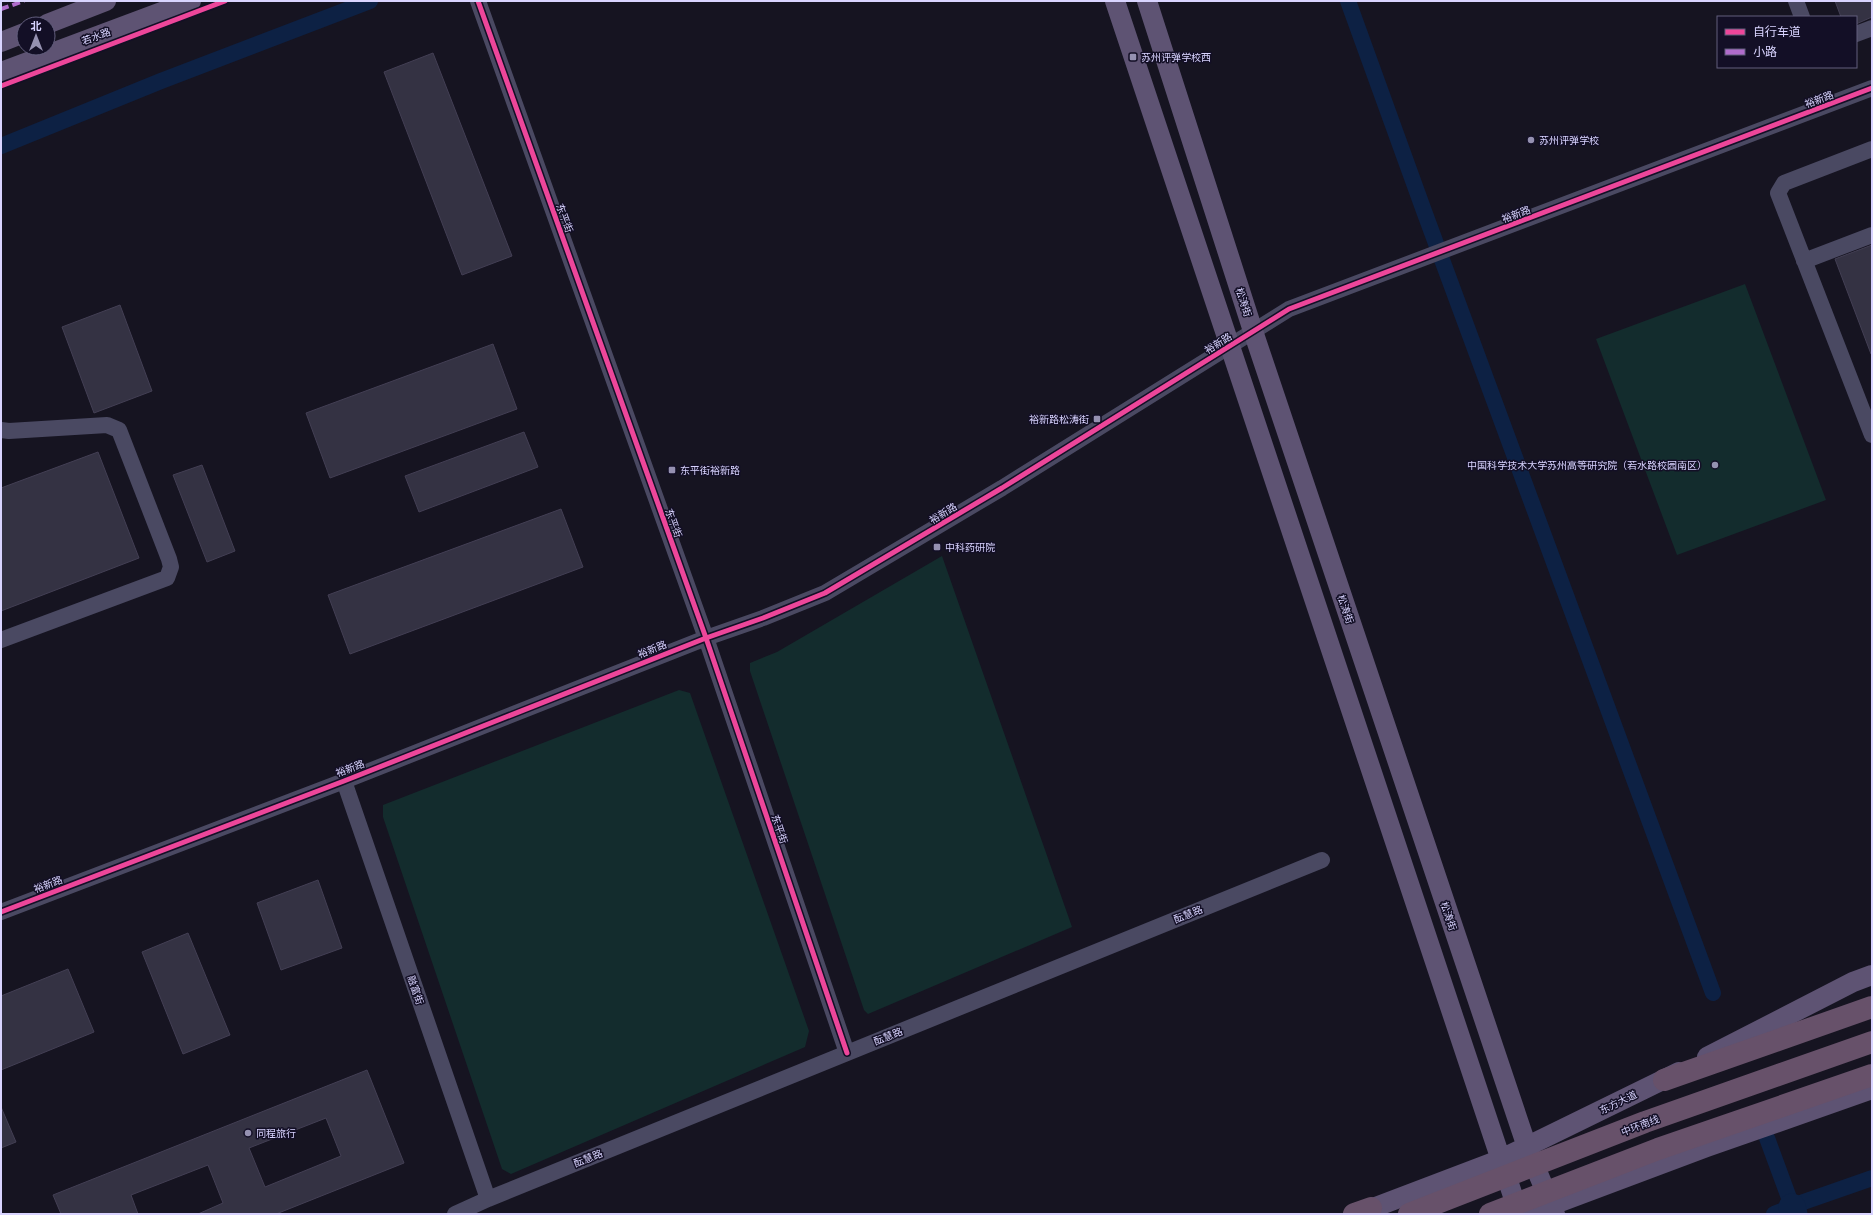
<svg xmlns="http://www.w3.org/2000/svg" width="1873" height="1215" viewBox="0 0 1873 1215" font-family="Mulish,'Noto Sans SC',sans-serif">
  <style>
    .green { fill: #132c2d }
    .lines { fill: none; stroke-linecap: round; stroke-linejoin: round }
    .canal { stroke: #0d2144; stroke-width: 16 }
    .river { stroke: #0d2144; stroke-width: 27 }
    .building { fill: #343243; stroke: #433f54; fill-rule: evenodd }
    .minor { stroke: #4a4962; stroke-width: 16 }
    .major { stroke: #5e5373; stroke-width: 20 }
    .highway { stroke: #67516a; stroke-width: 22 }
    .highway-bridge { stroke: #67516a; stroke-width: 22 }
    .quiet { stroke: #b06ccc; stroke-width: 4; stroke-dasharray: 8 4; stroke-linecap: butt }
    .cycleway-casing { stroke: #130f26; stroke-width: 8 }
    .cycleway { stroke: #ed469a; stroke-width: 5 }
    .poi-dot { fill: #9591b1; stroke: #130f26; stroke-width: 1.5 }
    .labels { text-anchor: middle; stroke-width: 3; stroke-linejoin: round; paint-order: stroke }
    .street-label { font-size: 10px; fill: #d9d4ff; stroke: #130f26 }
    .poi-label { font-size: 10px; fill: #d9d4ff; stroke: #130f26; text-anchor: start }
  </style>
  <rect width="100%" height="100%" fill="#161421"/>
  <path class="green" d="M1745,284L1826,500L1677,555L1596,339Z
    M942,556L1072,927L868,1014L864,1010L750,671V663L777,652Z
    M679,690L690,693L809,1031L805,1047L511,1174L502,1169L383,817V805Z"/>
  <g class="lines">
    <path class="canal" d="M1348,1L1424,211L1713,993
      M1,146L161,81L370,1
      M1767,1138L1792,1206L1872,1178
      M1774,1214L1792,1207"/>
    <path class="river" d="M1792,1207L1794,1214"/>
  </g>
  <path class="building" d="M1835,1H1872V17L1856,24V17H1841Z
    M433,53L512,256L462,275L384,72Z
    M1872,245V354H1871L1835,259Z
    M120,305L152,391L94,413L62,327Z
    M493,344L517,409L330,478L306,413Z
    M524,432L538,467L419,512L405,476Z
    M98,452L139,558L1,611V488Z
    M202,465L235,551L207,562L173,475Z
    M561,509L583,567L350,654L328,595Z
    M318,880L342,948L281,970L257,903Z
    M188,933L230,1035L183,1054L142,952Z
    M68,969L94,1032L1,1070V996Z
    M367,1070L404,1163L276,1214H198L223,1203L208,1165L131,1195L138,1214H61L53,1195ZM326,1118L341,1156L265,1187L249,1148Z
    M1,1107L16,1142L1,1148Z"/>
  <g class="lines">
    <path class="minor" d="M478,1L706,638L847,1053
      M1796,1L1802,17
      M1856,34L1872,28
      M1872,149L1784,183L1778,193L1872,435
      M1804,261L1872,235
      M1,430L9,431L107,425L119,430L169,559L171,567L167,578L1,640
      M344,781L488,1199
      M1,912L344,781L706,638L763,618L825,593L1002,488L1289,309L1872,88
      M455,1214L488,1199L1322,860"/>
    <path class="major" d="M1115,1L1519,1214
      M1147,1L1253,331L1527,1147L1555,1214
      M47,24L106,1
      M1,42L24,33
      M1,72L191,1
      M1707,1057L1853,982L1872,975
      M1357,1214L1499,1160L1679,1072
      M1528,1214L1707,1147L1872,1089"/>
    <path class="highway" d="M1664,1080L1872,1007
      M1354,1214L1371,1208"/>
    <path class="highway-bridge" d="M1409,1214L1645,1122L1872,1042
      M1490,1214L1658,1149L1872,1075"/>
    <path class="quiet" d="M1,9L24,1"/>
    <g class="cycleway-casing">
      <path id="cycleway" d="M478,1L706,638L847,1053
        M1,86L225,1
        M1,912L344,781L706,638L763,618L825,593L1002,488L1289,309L1872,88"/>
    </g>
    <use href="#cycleway" class="cycleway"/>
  </g>
  <g class="poi-dot">
    <rect x="1129" y="53" width="8" height="8" rx="2"/>
    <circle cx="1531" cy="140" r="4"/>
    <rect x="1093" y="415" width="8" height="8" rx="2"/>
    <circle cx="1715" cy="465" r="4"/>
    <rect x="668" y="466" width="8" height="8" rx="2"/>
    <rect x="933" y="543" width="8" height="8" rx="2"/>
    <circle cx="248" cy="1133" r="4"/>
  </g>
  <g class="labels">
    <g class="street-label">
      <text transform="translate(96 36) rotate(-20)" y="4">若水路</text>
      <text transform="translate(1819 99) rotate(-21)" y="4">裕新路</text>
      <text transform="translate(1516 214) rotate(-21)" y="4">裕新路</text>
      <text transform="translate(565 218) rotate(70)" y="4">东平街</text>
      <text transform="translate(1244 302) rotate(72)" y="4">松涛街</text>
      <text transform="translate(1218 343) rotate(-32)" y="4">裕新路</text>
      <text transform="translate(943 513) rotate(-31)" y="4">裕新路</text>
      <text transform="translate(674 523) rotate(70)" y="4">东平街</text>
      <text transform="translate(1346 609) rotate(71)" y="4">松涛街</text>
      <text transform="translate(652 649) rotate(-22)" y="4">裕新路</text>
      <text transform="translate(350 768) rotate(-21)" y="4">裕新路</text>
      <text transform="translate(780 829) rotate(71)" y="4">东平街</text>
      <text transform="translate(48 884) rotate(-21)" y="4">裕新路</text>
      <text transform="translate(1188 914) rotate(-22)" y="4">酝慧路</text>
      <text transform="translate(1449 916) rotate(71)" y="4">松涛街</text>
      <text transform="translate(416 990) rotate(71)" y="4">融富街</text>
      <text transform="translate(888 1036) rotate(-22)" y="4">酝慧路</text>
      <text transform="translate(1618 1102) rotate(-26)" y="4">东方大道</text>
      <text transform="translate(1640 1125) rotate(-21)" y="4">中环南线</text>
      <text transform="translate(588 1158) rotate(-22)" y="4">酝慧路</text>
    </g>
    <g class="poi-label">
      <text x="1141" y="61">苏州评弹学校西</text>
      <text x="1539" y="144">苏州评弹学校</text>
      <text x="1089" y="423" text-anchor="end">裕新路松涛街</text>
      <text x="1707" y="469" text-anchor="end">中国科学技术大学苏州高等研究院（若水路校园南区）</text>
      <text x="680" y="474">东平街裕新路</text>
      <text x="945" y="551">中科药研院</text>
      <text x="256" y="1137">同程旅行</text>
    </g>
  </g>
  <rect width="1873" height="1215" fill="none" stroke="#d9d4ff" stroke-width="4"/>
  <rect x="1717" y="16" width="140" height="52" fill="#130f26" stroke="#625e7d"/>
  <rect x="1725" y="29" width="20" height="6" fill="#ed469a" stroke="#625e7d"/>
  <text x="1753" y="36" font-size="12" fill="#d9d4ff">自行车道</text>
  <rect x="1725" y="49" width="20" height="6" fill="#b06ccc" stroke="#625e7d"/>
  <text x="1753" y="56" font-size="12" fill="#d9d4ff">小路</text>
  <g transform="translate(36 36)"><circle r="19" fill="#130f26" stroke="#625e7d"/>
  <path d="M0-3L7 15L0 10L-7 15Z" fill="#9591b1"/>
  <text y="-6" font-size="11" font-weight="bold" text-anchor="middle" fill="#d9d4ff">北</text>
  </g>
</svg>
